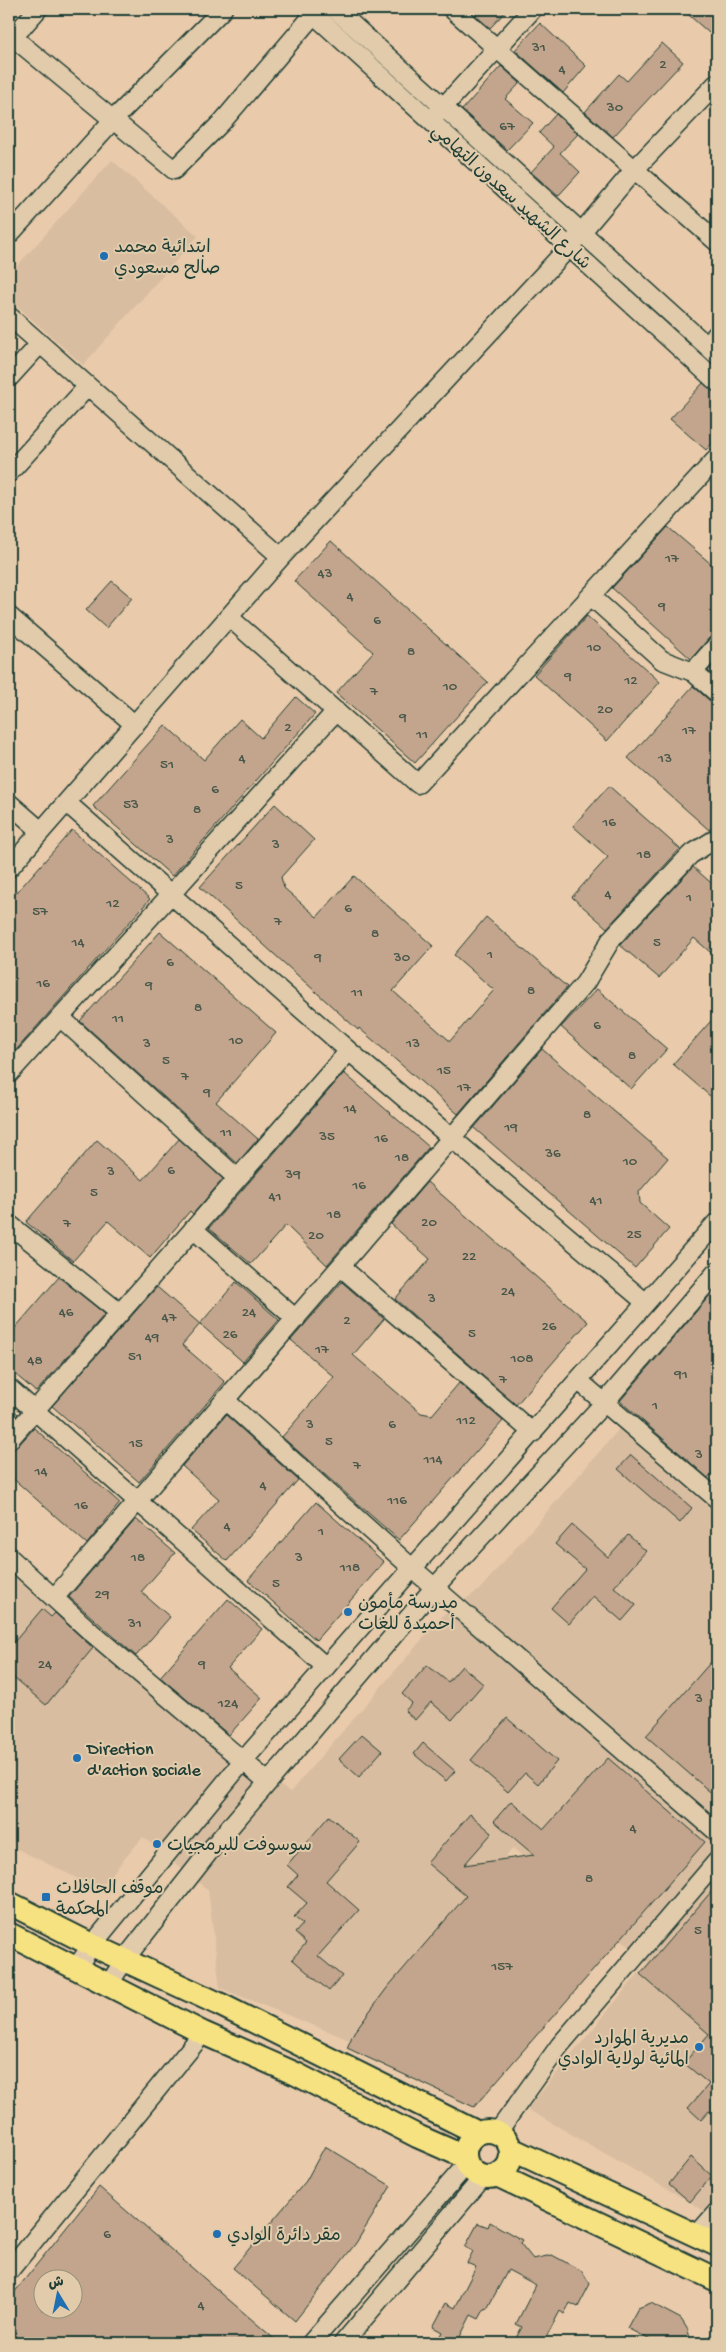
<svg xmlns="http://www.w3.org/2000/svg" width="726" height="2352" viewBox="0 0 726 2352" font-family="'Gochi Hand','Playpen Sans Arabic',sans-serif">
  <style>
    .built { fill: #d9bda0 }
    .building { fill: #c2a58c; stroke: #1f3d34; fill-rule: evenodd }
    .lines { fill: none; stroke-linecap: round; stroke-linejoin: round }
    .minor-casing { stroke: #1f3d34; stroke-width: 21 }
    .major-casing { stroke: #1f3d34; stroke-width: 26 }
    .minor { stroke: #e1cbab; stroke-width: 18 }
    .major { stroke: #f6e281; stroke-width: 22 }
    .poi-dot { fill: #1f6fb2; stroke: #e1cbab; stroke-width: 2 }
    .labels { text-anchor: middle; stroke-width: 4; stroke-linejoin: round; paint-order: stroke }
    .number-label { font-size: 15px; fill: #48574a }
    .street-label { font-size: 18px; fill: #1f3d34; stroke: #e1cbab }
    .poi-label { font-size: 18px; fill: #1f3d34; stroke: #e1cbab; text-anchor: start }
  </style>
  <rect width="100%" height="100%" fill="#e9cbab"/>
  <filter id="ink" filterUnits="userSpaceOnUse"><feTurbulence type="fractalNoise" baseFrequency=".02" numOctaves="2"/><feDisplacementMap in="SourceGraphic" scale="10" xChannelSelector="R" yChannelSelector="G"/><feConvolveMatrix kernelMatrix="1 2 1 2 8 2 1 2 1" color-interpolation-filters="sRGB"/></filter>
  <g filter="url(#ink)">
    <path class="built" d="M112,160L198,236L83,365L9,299V275Z
      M619,1429L717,1514V2221L690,2202L527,2109L648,1962L513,1848L352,2041L220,1988L208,1890L143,1837L99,1889L9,1845V1566L243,1761L290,1792L444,1614L479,1590Z"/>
    <path class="building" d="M468,9H508L490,28Z
      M682,9H717V40Z
      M540,23L586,66L563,93L515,50Z
      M662,43L683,62L613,137L585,112L619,74L627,81Z
      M501,66L520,83L505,99L533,123L507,150L462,110Z
      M556,114L578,134L560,153L580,172L558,196L531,172L554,147L539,133Z
      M703,383L717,394V438L706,450L670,419Z
      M668,527L717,569V635L709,638L691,659L612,588Z
      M331,541L488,682L415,763L336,693L373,652L294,581Z
      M112,581L132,598L106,628L86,610Z
      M587,616L660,682L607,741L534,675Z
      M717,661V679L708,671Z
      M693,686L710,701L717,703V821L709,830L628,758Z
      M296,697L315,714L172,876L93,806L165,725L204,760L240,719L261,738Z
      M609,786L680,849L607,928L572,897L608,857L573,826Z
      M275,804L314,840L281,877L284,888L317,917L354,876L433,946L393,991L450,1041L494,990L454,955L486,917L567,987L458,1114L359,1028L358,1030L200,887Z
      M72,830L150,899L9,1058V901Z
      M693,867L717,888V958L694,938L659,978L620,945Z
      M160,932L276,1033L216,1102L258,1139L237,1163L80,1021Z
      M597,989L667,1049L631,1089L561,1027Z
      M717,1014V1102L673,1064Z
      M542,1049L668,1158L639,1192L640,1203L669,1229L635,1268L474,1128Z
      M344,1073L429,1147L327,1265L286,1225L251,1264L209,1228Z
      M179,1139L223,1179L193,1214L190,1211L150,1258L108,1221L73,1261L26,1222L97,1140L143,1180Z
      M427,1182L588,1322L516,1405L395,1299L430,1259L391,1224Z
      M59,1277L105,1314L36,1392L9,1369V1335Z
      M236,1282L279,1320L243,1362L200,1324Z
      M342,1282L384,1319L353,1355L421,1413L432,1415L459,1383L503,1421L399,1540L282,1437L334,1377L291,1340Z
      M157,1287L200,1324L182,1345L225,1382L139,1482L52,1406Z
      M717,1287V1467L708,1478L620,1401Z
      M9,1406L18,1414L9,1424Z
      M226,1415L298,1480L227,1561L191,1530L219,1499L182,1466Z
      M34,1428L120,1503L87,1544L9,1475V1450L17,1447Z
      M631,1455L692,1508L680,1523L618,1469Z
      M316,1502L384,1562L316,1640L248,1580Z
      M136,1519L175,1553L141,1592L170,1617L136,1656L69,1597Z
      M572,1525L608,1557L628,1535L646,1551L614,1587L636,1605L622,1621L593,1596L569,1624L551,1608L585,1569L555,1544Z
      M228,1599L262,1629L228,1668L262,1698L229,1735L160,1677Z
      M42,1609L51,1617L55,1613L93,1648L46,1705L9,1674V1648Z
      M717,1655V1798L646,1736Z
      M427,1665L448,1682L462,1666L483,1684L452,1720L431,1702L415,1720L405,1711L412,1703L402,1694Z
      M507,1718L557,1761L538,1784L525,1773L508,1792L471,1760Z
      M362,1734L382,1751L359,1777L339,1759Z
      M423,1743L455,1771L446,1781L414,1754Z
      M608,1758L705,1842L474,2107L347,2048L354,2032L387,1988L466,1896L427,1863L470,1814L492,1833L464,1865L534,1855L494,1821L511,1801L544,1829Z
      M329,1816L360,1842L326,1881L359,1910L318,1956L342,1976L329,1991L292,1959L306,1943L295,1933L303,1924L294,1917L307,1903L288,1887L298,1875L287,1865Z
      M717,1885V2117L709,2111L701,2120L688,2108L709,2084L684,2063L709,2034L640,1974Z
      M325,2146L391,2186L356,2243L295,2321L233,2268L306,2181Z
      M691,2157L712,2176L690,2202L669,2184Z
      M99,2187L221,2293L279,2343H9V2299ZM42,2280H72V2310H42Z
      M490,2222L522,2240L520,2243L533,2259L552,2255L582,2271L590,2284L578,2307L570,2303L564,2314L560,2311L543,2343H526L516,2338L522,2327L516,2324L536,2285L508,2270L487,2309L485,2308L479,2319L471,2315L457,2343H436L442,2332L433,2327L446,2303L455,2308L476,2267L467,2263L473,2251L465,2247L478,2223L488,2227Z
      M651,2303L681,2319L688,2330L691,2343H656L627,2328L638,2308Z"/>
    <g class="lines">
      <g class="minor-casing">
        <path id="minor" d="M308,9L717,382
          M335,9L717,355
          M452,9L717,242
          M9,34L174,170L222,122L314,14
          M9,42L38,9
          M436,115L533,9
          M9,235L113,120L223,9
          M9,316L281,557
          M707,346L717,334
          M9,378L40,344
          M9,473L88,386
          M592,597L662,660L693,672L717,693
          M9,616L135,725
          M229,617L418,784L717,458
          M693,672L717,645
          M9,803L41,831
          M67,803L349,1051L645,1302
          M9,868L281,557L569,247L634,170L717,83
          M61,1018L237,1178
          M9,1074L336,711
          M9,1224L120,1313
          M193,1229L296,1319
          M341,1267L533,1433
          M579,1381L717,1499
          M9,1388L326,1667
          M225,1400L412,1568L717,1832
          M9,1440L349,1051
          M9,1557L91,1632L268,1782
          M54,1598L585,983L612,938L690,855L717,838
          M76,1968L92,1945L243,1761L717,1222
          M109,1984L125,1959L212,1848L434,1588L605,1402L717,1271
          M497,2133L560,2045L717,1861
          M697,2235L717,2212
          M9,2271L203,2033
          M311,2343L467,2164
          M343,2343L484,2176"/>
      </g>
      <g class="major-casing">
        <path id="major" d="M9,1903L92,1945L219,2004L478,2133
          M9,1934L203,2033L296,2074L417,2136L465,2157
          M465 2154a23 23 0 1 1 46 0a23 23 0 1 1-46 0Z
          M511,2149L717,2245
          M497,2175L717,2280"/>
      </g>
      <use href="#minor" class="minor"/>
      <use href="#major" class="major"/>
    </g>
  </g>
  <g class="poi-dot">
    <circle cx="104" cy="256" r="5"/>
    <circle cx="348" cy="1612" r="5"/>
    <circle cx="77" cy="1758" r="5"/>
    <circle cx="157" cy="1844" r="5"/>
    <rect x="41" y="1892" width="10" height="10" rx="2.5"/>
    <circle cx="699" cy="2047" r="5"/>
    <circle cx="217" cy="2234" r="5"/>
  </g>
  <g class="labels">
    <g class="number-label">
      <text x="539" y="51">31</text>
      <text x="663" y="68">2</text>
      <text x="562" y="73">4</text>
      <text x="615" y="111">30</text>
      <text x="507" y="130">67</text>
      <text x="672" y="562">17</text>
      <text x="325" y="577">43</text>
      <text x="350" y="600">4</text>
      <text x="662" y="610">9</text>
      <text x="377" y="624">6</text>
      <text x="594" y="651">10</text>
      <text x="411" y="655">8</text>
      <text x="568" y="680">9</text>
      <text x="631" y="684">12</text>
      <text x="450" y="690">10</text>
      <text x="374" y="695">7</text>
      <text x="605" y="713">20</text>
      <text x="403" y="721">9</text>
      <text x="288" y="731">2</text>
      <text x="689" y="734">17</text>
      <text x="422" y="738">11</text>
      <text x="242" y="762">4</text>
      <text x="665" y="762">13</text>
      <text x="167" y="768">51</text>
      <text x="215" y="793">6</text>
      <text x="131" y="808">53</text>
      <text x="197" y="813">8</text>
      <text x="609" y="826">16</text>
      <text x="170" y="843">3</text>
      <text x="276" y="848">3</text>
      <text x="644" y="858">18</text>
      <text x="239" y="889">5</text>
      <text x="608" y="898">4</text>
      <text x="689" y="901">1</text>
      <text x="113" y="907">12</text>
      <text x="348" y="912">6</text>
      <text x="40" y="915">57</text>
      <text x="278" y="925">7</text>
      <text x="375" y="937">8</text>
      <text x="78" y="946">14</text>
      <text x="657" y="946">5</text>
      <text x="490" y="958">1</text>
      <text x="318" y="961">9</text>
      <text x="402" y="961">30</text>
      <text x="170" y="966">6</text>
      <text x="43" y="987">16</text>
      <text x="149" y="989">9</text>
      <text x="531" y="994">8</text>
      <text x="357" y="996">11</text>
      <text x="198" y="1011">8</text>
      <text x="118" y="1022">11</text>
      <text x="597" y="1029">6</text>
      <text x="236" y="1044">10</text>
      <text x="147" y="1047">3</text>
      <text x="413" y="1047">13</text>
      <text x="632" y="1059">8</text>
      <text x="166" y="1064">5</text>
      <text x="444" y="1074">15</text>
      <text x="185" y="1080">7</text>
      <text x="464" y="1091">17</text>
      <text x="207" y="1096">9</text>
      <text x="350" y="1112">14</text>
      <text x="587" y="1118">8</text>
      <text x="511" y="1131">19</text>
      <text x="226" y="1136">11</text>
      <text x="327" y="1140">35</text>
      <text x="381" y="1142">16</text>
      <text x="553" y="1157">36</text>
      <text x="402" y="1161">18</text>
      <text x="630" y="1165">10</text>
      <text x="171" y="1174">6</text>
      <text x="111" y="1175">3</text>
      <text x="293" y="1178">39</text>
      <text x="359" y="1189">16</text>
      <text x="94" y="1196">5</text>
      <text x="275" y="1200">41</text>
      <text x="596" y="1204">41</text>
      <text x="334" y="1218">18</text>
      <text x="429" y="1226">20</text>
      <text x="67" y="1227">7</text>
      <text x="634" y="1238">25</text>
      <text x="316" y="1239">20</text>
      <text x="469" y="1260">22</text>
      <text x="508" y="1295">24</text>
      <text x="432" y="1302">3</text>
      <text x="66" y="1316">46</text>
      <text x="249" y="1316">24</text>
      <text x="169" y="1321">47</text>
      <text x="347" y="1324">2</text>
      <text x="549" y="1330">26</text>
      <text x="472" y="1337">5</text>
      <text x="230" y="1338">26</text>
      <text x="152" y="1341">49</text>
      <text x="322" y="1353">17</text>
      <text x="135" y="1360">51</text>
      <text x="522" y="1362">108</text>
      <text x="35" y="1364">48</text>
      <text x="681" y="1378">91</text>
      <text x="503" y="1383">7</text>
      <text x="655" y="1409">1</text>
      <text x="466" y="1424">112</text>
      <text x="310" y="1428">3</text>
      <text x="392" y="1428">6</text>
      <text x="329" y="1445">5</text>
      <text x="136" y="1447">15</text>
      <text x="699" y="1458">3</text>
      <text x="433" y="1463">114</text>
      <text x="357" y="1469">7</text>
      <text x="41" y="1475">14</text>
      <text x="263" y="1489">4</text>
      <text x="397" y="1504">116</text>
      <text x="81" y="1509">16</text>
      <text x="227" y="1530">4</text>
      <text x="321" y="1535">1</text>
      <text x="138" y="1561">18</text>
      <text x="299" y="1561">3</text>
      <text x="350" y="1571">118</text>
      <text x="276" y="1587">5</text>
      <text x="102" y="1598">29</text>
      <text x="135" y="1627">31</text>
      <text x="45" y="1668">24</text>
      <text x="202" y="1668">9</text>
      <text x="699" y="1702">3</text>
      <text x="228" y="1707">124</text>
      <text x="633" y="1832">4</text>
      <text x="589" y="1882">8</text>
      <text x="698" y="1934">5</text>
      <text x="502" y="1970">157</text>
      <text x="107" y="2238">6</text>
      <text x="201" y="2309">4</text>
    </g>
    <g class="street-label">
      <text transform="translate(512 196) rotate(42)" y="6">شارع الشهيد سعدون التهامي</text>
    </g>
    <g class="poi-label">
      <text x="114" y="252">ابتدائية محمد<tspan x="114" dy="21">صالح مسعودي</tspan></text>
      <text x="358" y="1608">مدرسة مأمون<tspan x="358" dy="21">أحميدة للغات</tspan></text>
      <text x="87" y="1754">Direction<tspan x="87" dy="21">d'action sociale</tspan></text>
      <text x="167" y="1850">سوسوفت للبرمجيات</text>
      <text x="56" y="1893">موقف الحافلات<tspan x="56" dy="21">المحكمة</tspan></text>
      <text x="689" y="2043" text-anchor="end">مديرية الموارد<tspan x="689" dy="21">المائية لولاية الوادي</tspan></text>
      <text x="227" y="2240">مقر دائرة الوادي</text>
    </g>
  </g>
  <rect width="726" height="2352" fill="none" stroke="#e1cbab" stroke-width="30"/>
  <rect x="15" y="15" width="696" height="2322" fill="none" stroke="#1f3d34" stroke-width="2" filter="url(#ink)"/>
  <g transform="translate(58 2294) rotate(350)"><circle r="24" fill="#e1cbab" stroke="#93927b"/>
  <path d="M0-4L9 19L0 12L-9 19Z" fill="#1f6fb2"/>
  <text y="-8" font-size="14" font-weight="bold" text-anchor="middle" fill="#1f3d34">ش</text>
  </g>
</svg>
